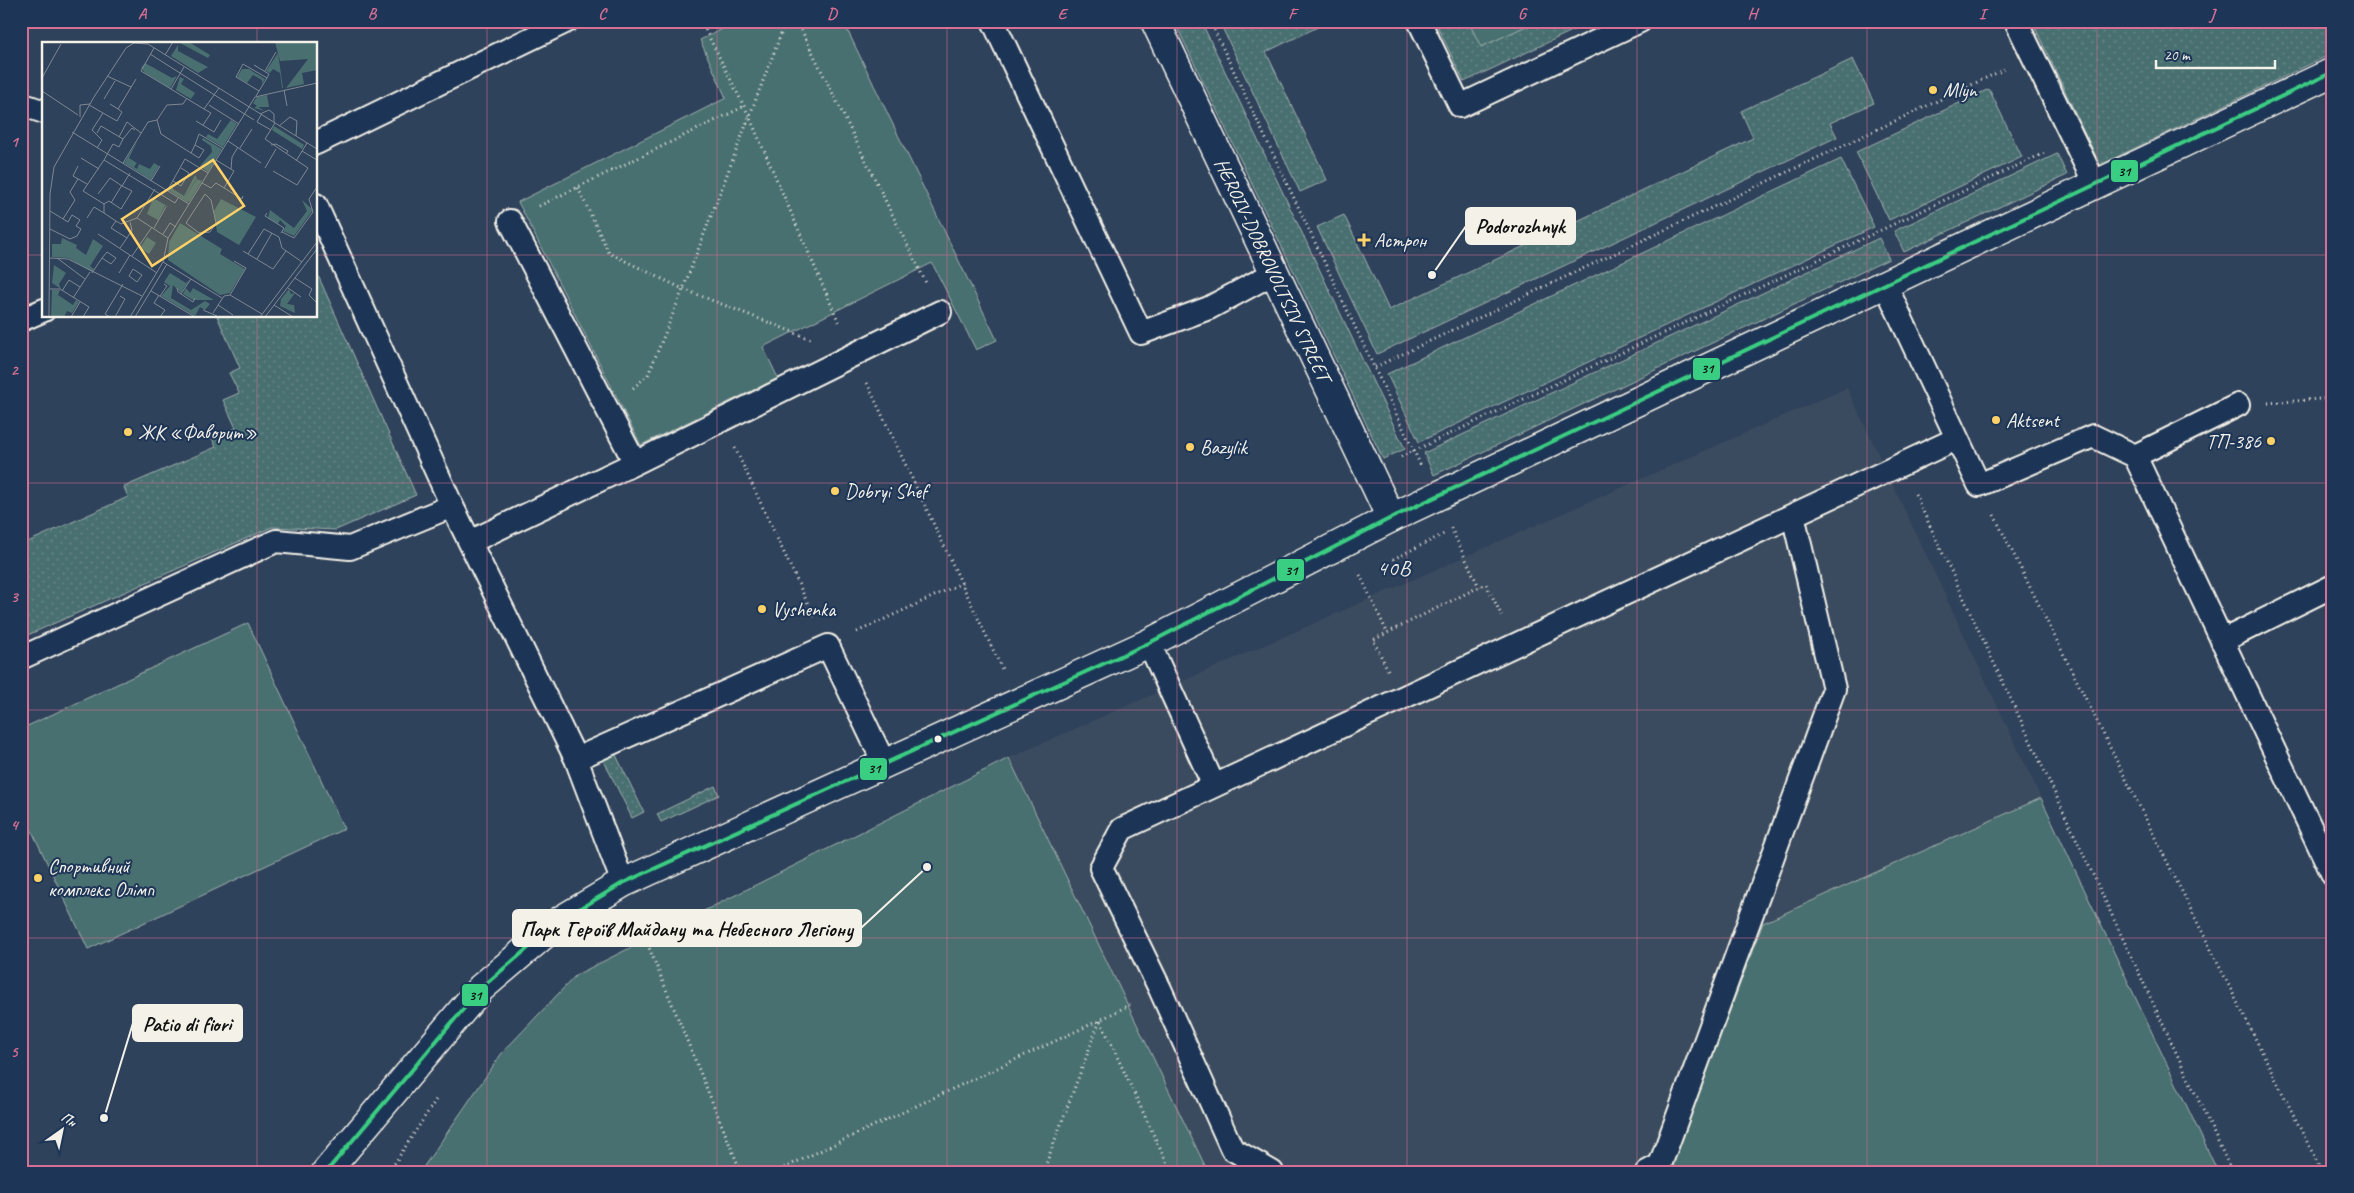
<svg xmlns="http://www.w3.org/2000/svg" width="2354" height="1193" viewBox="0 0 2354 1193" font-family="Caveat,sans-serif">
  <style>
    .built { fill: #3b4b5e }
    .grass { fill: url(#grass-dots); stroke: #9fb0ac }
    .park { fill: #4a6f71; stroke: #9fb0ac }
    .lines { fill: none; stroke-linecap: round; stroke-linejoin: round }
    .service-casing { stroke: #f4f1e8; stroke-width: 26 }
    .minor-casing { stroke: #f4f1e8; stroke-width: 31 }
    .tertiary-casing { stroke: #f4f1e8; stroke-width: 31 }
    .path { stroke: #f4f1e8; stroke-width: 3; stroke-dasharray: 1 4; stroke-linecap: butt }
    .service { stroke: #1d3557; stroke-width: 22 }
    .minor { stroke: #1d3557; stroke-width: 28 }
    .tertiary { stroke: #1d3557; stroke-width: 28 }
    .bus-1-casing { stroke: #1d3557; stroke-width: 8 }
    .bus-1 { stroke: #3ace82; stroke-width: 4 }
    .grid { fill: none; stroke: #d66f93; stroke-width: 1; stroke-opacity: 0.55 }
    .poi-dot { fill: #ffd166; stroke: #1d3557; stroke-width: 2 }
    .bus-dot { fill: #f4f1e8; stroke: #1d3557; stroke-width: 2 }
    .labels { text-anchor: middle; stroke-width: 4; stroke-linejoin: round; paint-order: stroke }
    .poi-label { font-size: 20px; fill: #f4f1e8; stroke: #1d3557; text-anchor: start }
    .street-label { font-size: 20px; fill: #f4f1e8; stroke: #1d3557 }
    .quarter-label { font-size: 22px; letter-spacing: 1px; fill: #f4f1e8; stroke: #1d3557 }
    .inset-road { fill: none; stroke: #7e8893; stroke-width: 1 }
    .view { fill: #ffd166; fill-opacity: 0.15; stroke: #ffd166; stroke-width: 2.5 }
    .inset-edge { fill: none; stroke: #f4f1e8; stroke-width: 2.5 }
    .leader { fill: none; stroke: #f4f1e8; stroke-width: 2 }
    .callout-dot { fill: #f4f1e8; stroke: #1d3557; stroke-width: 2 }
    .callout { fill: #f4f1e8; stroke: #f4f1e8; stroke-width: 2 }
    .callout-label { font-size: 21px; text-anchor: middle; font-weight: bold; fill: #111 }
    .line-badge { stroke: #1d3557; stroke-width: 2 }
    .pale-badge-label { font-size: 14px; text-anchor: middle; font-weight: bold; fill: #111 }
    .neatline { fill: none; stroke: #d66f93; stroke-width: 2 }
    .grid-label { font-size: 16px; text-anchor: middle; font-weight: bold; fill: #d66f93 }
  </style>
  <defs>
    <pattern id="grass-dots" width="8" height="8" patternUnits="userSpaceOnUse" patternTransform="scale(1.25)"><rect width="8" height="8" fill="#4a6f71"/><path d="M2 2h.1M6 6h.1" fill="none" stroke="#658485" stroke-width="1.8" stroke-linecap="round"/></pattern>
  </defs>
  <rect width="100%" height="100%" fill="#2f425b"/>
  <filter id="ink" filterUnits="userSpaceOnUse"><feTurbulence type="fractalNoise" baseFrequency=".02" numOctaves="2"/><feDisplacementMap in="SourceGraphic" scale="10" xChannelSelector="R" yChannelSelector="G"/><feConvolveMatrix kernelMatrix="1 2 1 2 8 2 1 2 1" color-interpolation-filters="sRGB"/></filter>
  <g filter="url(#ink)">
    <path class="built" d="M1847,388L2218,1172H1208L1009,758Z"/>
    <path class="grass" d="M1195,21H1201L1405,449L1383,459L1178,29Z
      M1219,21H1330L1266,52L1327,180L1300,192Z
      M1435,21H1593L1464,82Z
      M2032,21H2333V53L2100,165Z
      M1853,59L1874,103L1830,123L1837,137L1377,354L1317,227L1344,215L1389,310L1753,138L1741,111Z
      M1989,89L2022,157L1889,220L1856,152Z
      M2057,154L2067,175L1904,252L1894,231Z
      M1841,159L1874,227L1419,442L1387,374Z
      M1879,238L1889,259L1434,475L1424,453Z
      M316,271L416,495L336,530L272,527L21,638V545L128,497L124,487L216,447L212,438L236,428L223,400L239,393L229,373L240,368L217,316H316Z
      M613,749L644,812L632,818L601,755Z
      M715,786L719,795L661,822L657,814Z"/>
    <path class="park" d="M739,21H843L997,340L976,350L932,263L763,347L778,378L641,445L518,202L726,98L700,40Z
      M1468,21H1537L1481,47Z
      M248,623L344,829L88,949L21,808V729Z
      M1009,758L1208,1172H420L502,1053L576,975Z
      M2041,798L2218,1172H1669L1763,923Z"/>
    <g class="lines">
      <g class="service-casing">
        <path id="service" d="M993,21L1141,333L1209,308L1274,273
          M1419,21L1460,106L1640,21
          M2016,21L2095,184
          M21,104L44,112
          M316,143L567,21
          M316,205L452,506L576,759L623,883
          M510,221L635,463
          M1885,284L1979,485L2093,436L2135,456L2333,875
          M21,320L44,310
          M2135,456L2238,405
          M1793,515L1956,439
          M470,542L635,463L940,312
          M2222,641L2333,586
          M1149,643L1214,786
          M21,658L276,541L350,548L452,506
          M576,759L828,646L885,765
          M1272,1172L1232,1149L1160,989L1101,868L1122,829L1793,515L1834,689L1660,1165L1647,1172"/>
      </g>
      <g class="minor-casing">
        <g id="minor">
          <path id="s1" d="M1155,21L1391,518"/>
        </g>
      </g>
      <g class="tertiary-casing">
        <path id="tertiary" d="M326,1172L481,988L561,920L623,883L1149,643L1391,518L2333,72"/>
      </g>
      <path class="path" d="M701,21L749,116L840,325
        M797,21L926,283
        M1210,21L1421,466
        M578,188L609,253L683,289L811,339
        M539,206L743,107
        M1375,367L2005,69
        M867,383L1003,671
        M633,388L648,375L683,289L786,21
        M2268,403L2333,398
        M735,448L814,617
        M1401,457L2044,153
        M1915,494L2232,1172
        M1994,515L2322,1172
        M1451,528L1479,587
        M1393,559L1446,533
        M1360,575L1387,632
        M857,632L962,583
        M1388,670L1373,640L1479,587L1486,584L1502,616
        M636,916L741,1172
        M2320,1168L2333,1162
        M389,1172L437,1098
        M775,1172L1100,1020L1171,1172
        M1043,1172L1100,1020L1131,1004"/>
      <use href="#service" class="service"/>
      <use href="#minor" class="minor"/>
      <use href="#tertiary" class="tertiary"/>
      <g class="bus-1-casing">
        <path id="bus-1" d="M326,1172L481,988L561,920L623,883L1149,643L1391,518L2333,72"/>
      </g>
      <use href="#bus-1" class="bus-1"/>
    </g>
  </g>
  <path class="grid" d="M257,21V44M487,21V1172M717,21V1172M947,21V1172M1177,21V1172M1407,21V1172M1637,21V1172M1867,21V1172M2097,21V1172M21,255H44M316,255H2333M257,316V1172M21,483H2333M21,710H2333M21,938H2333"/>
  <g class="poi-dot">
    <circle cx="1933" cy="90" r="5"/>
    <path d="M1361.5 232.5h5v5h5v5h-5v5h-5v-5h-5v-5h5z"/>
    <circle cx="1996" cy="420" r="5"/>
    <circle cx="128" cy="432" r="5"/>
    <circle cx="2271" cy="441" r="5"/>
    <circle cx="1190" cy="447" r="5"/>
    <circle cx="835" cy="491" r="5"/>
    <circle cx="762" cy="609" r="5"/>
    <circle cx="38" cy="878" r="5"/>
  </g>
  <circle class="bus-dot" cx="938" cy="739" r="4.5"/>
  <g class="labels">
    <g class="poi-label">
      <text x="1943" y="97">Mlyn</text>
      <text x="1374" y="247">Астрон</text>
      <text x="2006" y="427">Aktsent</text>
      <text x="138" y="439">ЖК «Фаворит»</text>
      <text x="2261" y="448" text-anchor="end">ТП-386</text>
      <text x="1200" y="454">Bazylik</text>
      <text x="845" y="498">Dobryi Shef</text>
      <text x="772" y="616">Vyshenka</text>
      <text x="48" y="873">Спортивний<tspan x="48" dy="23">комплекс Олімп</tspan></text>
    </g>
    <g class="street-label">
      <text dy="7" stroke="none"><textPath href="#s1" startOffset="275">HEROIV-DOBROVOLTSIV STREET</textPath></text>
    </g>
    <g class="quarter-label">
      <text x="1394" y="575">40B</text>
    </g>
  </g>
  <g transform="translate(42 42)">
    <rect width="275" height="275" fill="#2f425b"/>
    <path d="M147,0L168,13L166,16L138,1ZM136,3V9L166,25L156,31L129,14ZM236,11L241,46H240L238,31L231,27L228,31L224,29ZM103,21L130,36L135,34L128,46L103,31L99,26ZM200,27H207L223,37L220,42V38L211,33L205,41L195,35ZM138,35L142,37L139,42L153,51L149,57L134,48ZM225,53L227,65H216L223,69L212,66L215,64L211,61L215,55ZM189,78L195,82L181,105L164,95L166,92L175,97ZM232,84L262,103L260,107L230,88ZM161,96L180,107L166,130L158,124L170,110L169,104L160,98ZM96,98L87,116L95,121L92,125L95,127L97,122L108,127L112,121L117,124L109,138L82,121ZM153,133L155,136L142,157L155,137L160,139L148,159L145,160L126,148L131,141V147L142,154ZM260,158L271,168L252,194L241,189L244,184L238,178L236,182L226,176L228,168L252,186L265,169ZM20,196L35,203L34,206L44,213L51,197L61,204L48,224L52,227L50,230L26,216L10,215V202H19ZM12,223L24,231L17,242L19,247L10,241ZM128,231L144,241L148,237L139,251L131,243L129,256L149,268L163,259L168,262L163,268L158,265L153,274L119,254L128,244L122,240ZM247,247L249,252L253,251L245,262L252,263L253,271L238,264L239,257ZM10,248H18L16,253L31,263L34,258L37,260L30,271L25,269L22,275H9Z" fill="#4a6f71"/>
    <path d="M144,246L148,251L151,246L172,258H151L141,252Z" fill="#4a6f71"/>
    <path d="M233,0H275V28L260,31L262,42L244,46L266,17L238,19ZM111,156L127,165L123,164L116,178L105,172ZM179,157L214,175L197,203L175,190L172,169ZM138,181L180,207L178,212L203,227L188,251L178,253L126,218L127,200ZM105,195L114,201L107,212L98,206Z" fill="#4a6f71"/>
    <path class="inset-road" d="M90,1L106,2L275,107M112,6L99,29L162,67L177,46M108,12L212,78M123,13L131,0M212,23L227,32L225,36M223,29L234,10M65,34L89,45M0,36L19,2M129,47L142,25M242,48L245,64M0,49L36,73M214,54L217,49L194,35L201,22L225,36L217,49M62,57L73,39M68,62L76,67L94,37M47,63L75,79L80,70L76,67M167,63L197,82M218,72L227,68L232,72V80M219,73L215,80L229,88M38,75V63L48,62M115,78L125,63L141,62L145,56M154,79L172,90L179,78M161,83L169,71L162,67M237,84L248,75L255,79L254,94M30,90L147,162M55,91L59,84L81,97L77,105L71,102L62,118L133,161L136,156M77,95L85,80L99,91M81,97L90,86L93,88M186,99L219,121M153,103L157,92L181,106M229,103L234,102L246,109L244,112M55,106L60,98L50,88L61,71M198,106L210,87M260,109L275,118M39,116L57,127M62,118L41,149L62,162V171L74,179L69,186L85,196L78,206M174,118L192,129L182,146M254,119L265,101M81,121L106,80L115,78L119,92L149,111L157,116L162,108L153,103L149,111M36,124L31,134L45,142M223,126L234,107M189,127L190,115L196,105M231,129L255,143L266,126L223,97L233,81M109,139L118,124M131,139L139,144L147,131L139,126M160,141L169,146L174,141L200,157L201,154M125,149L143,117L166,131M56,152L68,136L80,144M163,152L169,158L174,181L168,190L157,191L144,181ZM69,161L80,143M62,162L67,159L79,167L90,149L80,144L88,131M225,171L223,174L242,186L239,191M45,176L52,165L62,171M95,176L113,147M21,177L33,158L28,150L36,137M74,179L79,182L95,176L126,196M112,186L124,165M8,187L28,197L35,194L39,187L34,184L38,178L30,173L26,180L8,169M240,190L252,196L271,170L267,157L275,145M56,192L115,231M121,192L128,181L134,185M85,196L90,188L88,180M201,209L231,227L244,209M206,212L222,187L237,195L240,206L260,220M90,214L110,185M8,216L26,217L100,254M15,216L43,237M215,217L230,191M192,219L204,226L188,253L220,272M121,220L180,256M91,227L100,233L95,240L87,234ZM50,231L60,216L65,210L74,216L69,222L60,216M77,231L88,213M253,236L270,247L267,253L275,261M135,246L136,250L151,260L153,256M246,246L259,255M8,247H18L47,265L41,275M20,249L27,238L38,245M109,249L153,275M139,252L149,237M117,253L112,261L123,268L118,275M118,254L125,244L122,242M31,256L48,230M176,263L191,273M232,263L251,275M161,268L175,274M171,271L182,254L188,253M7,275L8,152L12,125L52,55L84,6L92,1M29,275L38,260M68,275L63,272L81,242M73,275L83,257L78,254M88,275L121,220L126,196L213,55L275,41M93,275L125,222M218,275L275,200M223,275L275,207"/>
    <path class="view" d="M171,118L202,164L110,224L80,177Z"/>
    <rect width="275" height="275" class="inset-edge"/>
  </g>
  <path class="leader" d="M1432 275L1466 226M927 867L861 928M104 1118L133 1023"/>
  <g class="callout-dot">
    <circle cx="1432" cy="275" r="5"/>
    <circle cx="927" cy="867" r="5"/>
    <circle cx="104" cy="1118" r="5"/>
  </g>
  <g class="callout">
    <rect x="1466" y="208" width="109" height="36" rx="5"/>
    <rect x="513" y="910" width="348" height="36" rx="5"/>
    <rect x="133" y="1005" width="109" height="36" rx="5"/>
  </g>
  <g class="callout-label">
    <text x="1520" y="233">Podorozhnyk</text>
    <text x="687" y="936">Парк Героїв Майдану та Небесного Легіону</text>
    <text x="187" y="1031">Patio di fiori</text>
  </g>
  <g class="line-badge">
    <rect x="2110" y="159" width="29" height="24" rx="5" fill="#3ace82"/>
    <rect x="1692" y="357" width="29" height="24" rx="5" fill="#3ace82"/>
    <rect x="1276" y="558" width="29" height="24" rx="5" fill="#3ace82"/>
    <rect x="859" y="757" width="29" height="24" rx="5" fill="#3ace82"/>
    <rect x="461" y="983" width="28" height="24" rx="5" fill="#3ace82"/>
  </g>
  <g class="pale-badge-label">
    <text x="2124" y="176">31</text>
    <text x="1707" y="373">31</text>
    <text x="1291" y="575">31</text>
    <text x="874" y="773">31</text>
    <text x="475" y="1000">31</text>
  </g>
  <rect width="2354" height="1193" fill="none" stroke="#1d3557" stroke-width="55"/>
  <g transform="translate(62 1130) rotate(33)" stroke="#1d3557" stroke-width="4" paint-order="stroke">
  <path d="M0-4L9 19L0 12L-9 19Z" fill="#f4f1e8"/>
  <text y="-8" font-size="14" font-weight="bold" text-anchor="middle" fill="#f4f1e8">Пн</text>
  </g>
  <path d="M2156 60v8h119v-8" fill="none" stroke="#f4f1e8" stroke-width="2.5"/>
  <text x="2164" y="60" font-size="15" fill="#f4f1e8" stroke="#1d3557" stroke-width="4" paint-order="stroke">20 m</text>
  <rect x="28" y="28" width="2298" height="1138" class="neatline"/>
  <g class="grid-label">
    <text x="142" y="19">A</text>
    <text x="372" y="19">B</text>
    <text x="602" y="19">C</text>
    <text x="832" y="19">D</text>
    <text x="1062" y="19">E</text>
    <text x="1292" y="19">F</text>
    <text x="1522" y="19">G</text>
    <text x="1752" y="19">H</text>
    <text x="1982" y="19">I</text>
    <text x="2212" y="19">J</text>
    <text x="14" y="147">1</text>
    <text x="14" y="375">2</text>
    <text x="14" y="602">3</text>
    <text x="14" y="830">4</text>
    <text x="14" y="1057">5</text>
  </g>
</svg>
